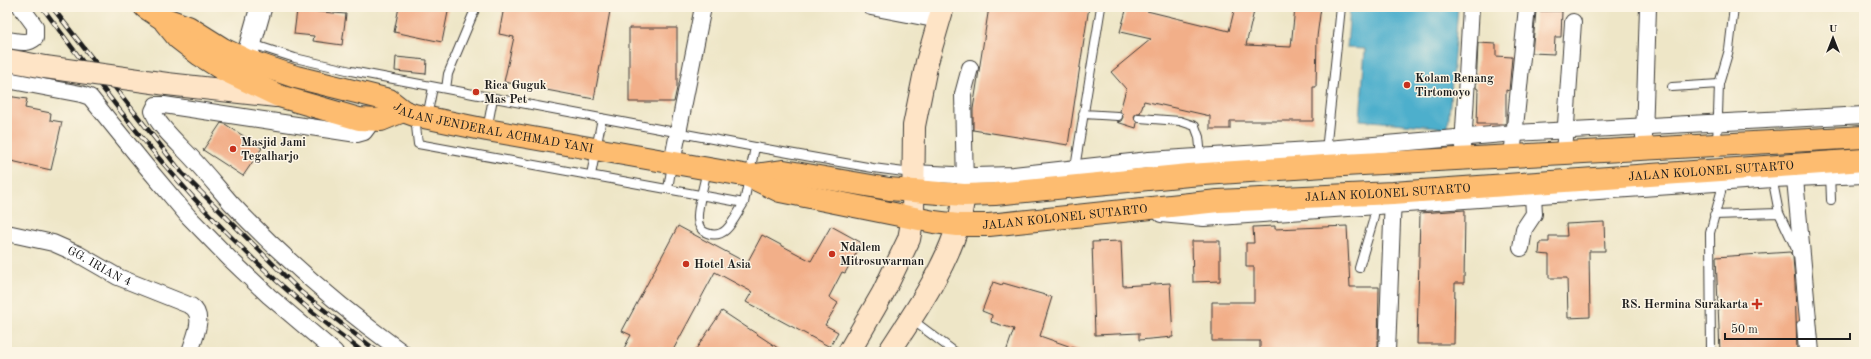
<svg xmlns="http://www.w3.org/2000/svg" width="1871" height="359" viewBox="0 0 1871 359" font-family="'Old Standard TT',serif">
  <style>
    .water { fill: #4dafcc; stroke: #346674 }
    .building { fill: #f2af89 }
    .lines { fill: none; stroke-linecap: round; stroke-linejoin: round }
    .service-casing { stroke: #3c3a36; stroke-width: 10 }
    .minor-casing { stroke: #3c3a36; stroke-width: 18 }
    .tertiary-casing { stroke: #3c3a36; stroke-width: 23 }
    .secondary-casing { stroke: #3c3a36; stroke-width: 24 }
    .primary-casing { stroke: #3c3a36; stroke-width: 24 }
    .service { stroke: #fff; stroke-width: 8 }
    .minor { stroke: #fff; stroke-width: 16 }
    .tertiary { stroke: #fff; stroke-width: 21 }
    .secondary { stroke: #fee4c6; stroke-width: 22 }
    .primary { stroke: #fdbc70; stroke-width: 22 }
    .rail-casing { stroke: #1c1c1c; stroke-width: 4.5 }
    .rail { stroke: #fcf5e5; stroke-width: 3; stroke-dasharray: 9; stroke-linecap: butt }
    .secondary-bridge-casing { stroke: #3c3a36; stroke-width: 24; stroke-linecap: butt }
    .secondary-bridge { stroke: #fee4c6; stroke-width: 22 }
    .poi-dot { fill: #c8321e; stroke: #fcf5e5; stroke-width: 1.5 }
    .labels { text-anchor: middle; stroke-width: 3; stroke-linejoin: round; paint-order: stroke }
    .poi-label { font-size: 12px; font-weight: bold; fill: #1c1c1c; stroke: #fcf5e5; text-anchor: start }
    .street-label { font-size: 12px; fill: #1c1c1c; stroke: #fcf5e5 }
  </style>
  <rect width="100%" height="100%" fill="#fcf5e5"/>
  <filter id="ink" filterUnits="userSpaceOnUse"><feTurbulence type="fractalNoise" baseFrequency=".025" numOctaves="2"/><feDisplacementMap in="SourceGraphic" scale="8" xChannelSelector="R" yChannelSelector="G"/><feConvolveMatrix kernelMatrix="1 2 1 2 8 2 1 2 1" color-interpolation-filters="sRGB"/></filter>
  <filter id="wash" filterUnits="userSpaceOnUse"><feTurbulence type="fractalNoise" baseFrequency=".012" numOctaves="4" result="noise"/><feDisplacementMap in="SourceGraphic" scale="16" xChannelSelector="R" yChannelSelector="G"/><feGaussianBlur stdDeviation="0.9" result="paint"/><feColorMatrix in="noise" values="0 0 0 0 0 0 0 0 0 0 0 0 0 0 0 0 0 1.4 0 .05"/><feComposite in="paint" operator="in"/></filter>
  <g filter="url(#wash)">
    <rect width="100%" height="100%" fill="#eee6c7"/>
    <path class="water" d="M1350,7H1458L1448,128L1360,120L1365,49L1347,48Z"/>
    <g id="blocks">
      <path class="building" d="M399,7H449L442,42L394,32Z
        M504,7H589L610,11L594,99L504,82L514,37L499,34Z
        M989,7H1089L1068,145L973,130V109Z
        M1127,7H1148L1147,11L1229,31L1235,7H1255L1246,45L1291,47L1295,7H1321L1317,37L1316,87H1313V121H1230V129H1210V116L1144,101L1140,113H1136L1134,117L1137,123L1136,128L1117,122L1121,121L1123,117L1120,111L1126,89L1111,72L1151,39L1120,32Z
        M297,10L346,14L342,45L313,41L314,36L294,34Z
        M1536,11H1562L1561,37H1555L1554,54L1532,53Z
        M629,28H677V88L674,102H629Z
        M1478,43L1496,44V56L1512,57L1509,91L1506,90V124H1477L1478,89L1476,88Z
        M396,57L427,60L426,74L395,71Z
        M7,96L27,99L25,108L51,113L50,120L62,122L51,170L7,160Z
        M221,123L225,124L262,148L243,176L203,150Z
        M1465,210L1464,283H1455L1454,344H1417L1420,213Z
        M1604,222L1605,251H1589L1590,317L1568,318L1567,278H1549V255L1539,254L1540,242H1549V236H1567L1566,224Z
        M678,226L747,263L762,235L811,261L831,226L862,243L845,273L842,272L829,297L838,303L825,325L838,332L830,347L746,302L752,292L715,272L672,352L660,347L658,352H622L631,335L622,331Z
        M1275,226V229L1347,226L1350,287H1379L1378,347H1376V352H1260V341H1212V302H1254V267H1246V243H1254L1253,227Z
        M1121,241L1123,286L1170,283L1173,337L1139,340V333L1095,335L1092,242Z
        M1192,241H1220V281L1193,282Z
        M1790,252L1793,257L1795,283L1797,352H1720L1716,257Z
        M993,282L1002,285L1003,283L1052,297L1040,336L1080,350V352H1006L1014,329L991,322L992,315L982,311Z
        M722,311L784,352H694Z"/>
    </g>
  </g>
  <g filter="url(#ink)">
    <use href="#blocks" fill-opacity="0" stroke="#3c3a36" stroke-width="1"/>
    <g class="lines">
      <g class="service-casing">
        <path id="service" d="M252,44L295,58L351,71L755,147L873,168L912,173
          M1672,87L1719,84
          M446,89L448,74L476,7
          M1083,114L1118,116
          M415,117L418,144L744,203L755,147
          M427,117L433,87
          M1139,118L1180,121L1195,126L1199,137L1201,157
          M487,130L493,98
          M1717,144L1719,84L1729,50L1734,7
          M1326,151L1341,7
          M1075,168L1101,7
          M707,169C705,182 697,206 698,219C698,225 701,231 707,233C727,241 735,216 744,203
          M1830,173L1831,200
          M591,175L602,118
          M1772,177L1779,213L1796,249V253
          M668,189L672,164
          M1714,215L1779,213
          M1359,268L1373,221L1376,204
          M919,325L955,352
          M1801,325L1803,352
          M1711,352L1710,233L1721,192L1720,181"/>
      </g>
      <g class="minor-casing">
        <g id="minor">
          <path d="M871,7L939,20"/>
          <path d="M7,40C17,41 27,45 35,38V26L21,7"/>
          <path d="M7,80L81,94L90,97L145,165L188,216L230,259L269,296L335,352"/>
          <path d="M373,120L364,132L357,134L164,105H156L153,111C157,125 181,146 191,157C205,172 218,188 231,203C283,258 341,308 402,352"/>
          <path d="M1644,137L1648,7"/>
          <path d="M1463,147L1471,7"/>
          <path d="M1564,154L1573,22"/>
          <path d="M1512,157L1527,7"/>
          <path d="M672,163L703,7"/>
          <path d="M913,173L974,176L1014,175L1149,160L1327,149L1515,133L1864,115"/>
          <path d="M1795,179L1811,352"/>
          <path d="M965,186L963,94L970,68"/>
          <path d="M1161,214L1204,218L1773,179L1864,175"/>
          <path id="s1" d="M7,233L53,243L78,254L118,277L191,306C206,316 194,338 190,352"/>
          <path d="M1521,248L1524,229L1534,214L1533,195"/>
          <path d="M1387,352L1393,196"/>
        </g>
      </g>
      <g class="tertiary-casing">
        <path id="tertiary" d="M246,60L261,7"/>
      </g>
      <g class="secondary-casing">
        <path id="secondary" d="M7,60L45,67
          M167,84L276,96
          M849,352L883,293L909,239L913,217L914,126L927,62L943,7
          M889,352C914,314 945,269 958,225C961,216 962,205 964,195"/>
      </g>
      <g class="primary-casing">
        <g id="primary">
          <path id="s2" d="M145,7L160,17L188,27L223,49L246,60L296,77L389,100L403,111L414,115L487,130L749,176L784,171L889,189L964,195L995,194L1189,175L1325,166L1864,137"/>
          <path d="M165,22L178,38L200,55L222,69L279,96L359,119L381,120L403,111"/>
          <path id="s3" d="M749,176L780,191L934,222L958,225H989L1218,201L1393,193L1864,160"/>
        </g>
      </g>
      <use href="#service" class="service"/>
      <use href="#minor" class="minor"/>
      <use href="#tertiary" class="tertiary"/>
      <use href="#secondary" class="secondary"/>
      <use href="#primary" class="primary"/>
      <g class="rail-casing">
        <path id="rail" d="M42,7C71,46 99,85 130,123C198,209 276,287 363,352
          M52,7L182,173L301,292L378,352"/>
      </g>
      <use href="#rail" class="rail"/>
      <g class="secondary-bridge-casing">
        <path id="secondary-bridge" d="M45,67L167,84"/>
      </g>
      <use href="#secondary-bridge" class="secondary-bridge"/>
    </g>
  </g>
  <g class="poi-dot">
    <circle cx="1407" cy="85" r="4"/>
    <circle cx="476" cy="92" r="4"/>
    <circle cx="233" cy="149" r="4"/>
    <circle cx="832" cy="254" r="4"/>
    <circle cx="686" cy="264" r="4"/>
    <path d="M1755 298h4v4h4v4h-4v4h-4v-4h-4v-4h4z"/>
  </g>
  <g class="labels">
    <g class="poi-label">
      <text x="1415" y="82">Kolam Renang<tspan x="1415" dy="14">Tirtomoyo</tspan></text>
      <text x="484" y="89">Rica Guguk<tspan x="484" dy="14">Mas Pet</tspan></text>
      <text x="241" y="146">Masjid Jami<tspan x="241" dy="14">Tegalharjo</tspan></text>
      <text x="840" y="251">Ndalem<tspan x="840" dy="14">Mitrosuwarman</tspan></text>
      <text x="694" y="268">Hotel Asia</text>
      <text x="1748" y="308" text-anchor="end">RS. Hermina Surakarta</text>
    </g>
    <g class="street-label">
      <text dy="4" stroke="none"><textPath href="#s2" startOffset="373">JALAN JENDERAL ACHMAD YANI</textPath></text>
      <text dy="4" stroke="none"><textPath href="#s3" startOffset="971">JALAN KOLONEL SUTARTO</textPath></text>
      <text dy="4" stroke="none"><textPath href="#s3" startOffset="647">JALAN KOLONEL SUTARTO</textPath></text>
      <text dy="4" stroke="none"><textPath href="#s3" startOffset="323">JALAN KOLONEL SUTARTO</textPath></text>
      <text dy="4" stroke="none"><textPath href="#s1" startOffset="99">GG. IRIAN 4</textPath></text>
    </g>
  </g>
  <rect width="1871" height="359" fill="none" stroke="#fcf5e5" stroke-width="24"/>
  <g transform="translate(1833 38)" stroke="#fcf5e5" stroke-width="3" paint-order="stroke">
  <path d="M0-3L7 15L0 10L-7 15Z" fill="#1c1c1c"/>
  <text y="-6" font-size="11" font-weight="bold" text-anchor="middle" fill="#1c1c1c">U</text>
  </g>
  <path d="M1725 333v6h125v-6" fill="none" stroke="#1c1c1c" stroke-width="2"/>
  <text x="1731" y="333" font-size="12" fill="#1c1c1c" stroke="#fcf5e5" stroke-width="3" paint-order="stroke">50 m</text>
</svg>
